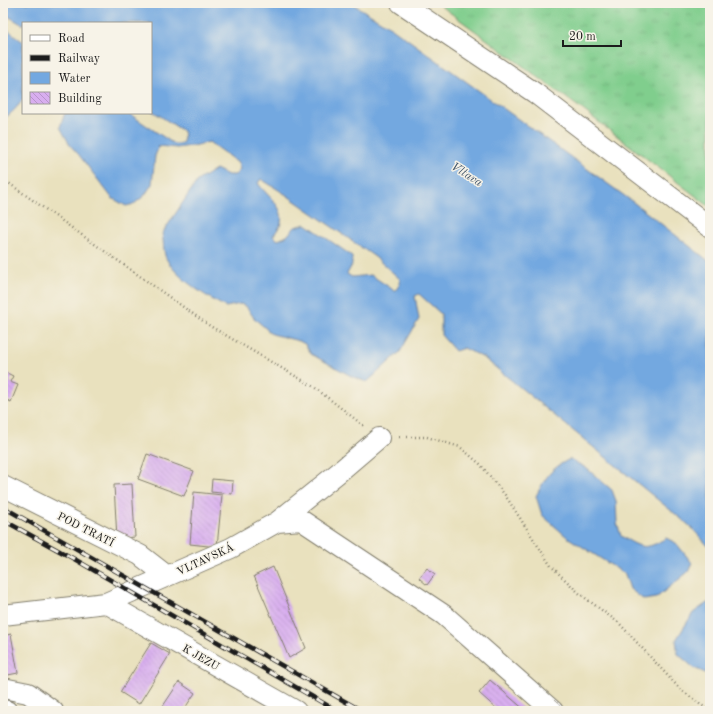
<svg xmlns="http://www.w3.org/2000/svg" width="713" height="714" viewBox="0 0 713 714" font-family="'Old Standard TT',serif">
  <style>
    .grass { fill: url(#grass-tufts); stroke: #4e7554 }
    .water { fill: #73a8e0; stroke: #48627e; fill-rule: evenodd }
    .building { fill: url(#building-back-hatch) }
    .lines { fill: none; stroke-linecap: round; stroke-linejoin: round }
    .minor-casing { stroke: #827e6d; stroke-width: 22 }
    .path { stroke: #827e6d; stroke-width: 2.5; stroke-dasharray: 1 3; stroke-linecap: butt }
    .minor { stroke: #fff; stroke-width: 20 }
    .rail-casing { stroke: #1c1c1c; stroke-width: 4.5 }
    .rail { stroke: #f7f3e8; stroke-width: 3; stroke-dasharray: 9; stroke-linecap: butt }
    .labels { text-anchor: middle; stroke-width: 3; stroke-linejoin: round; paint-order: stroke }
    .street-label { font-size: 11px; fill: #1c1c1c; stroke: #f7f3e8 }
    .water-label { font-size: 12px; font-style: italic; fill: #3f546a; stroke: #f7f3e8 }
  </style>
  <defs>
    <pattern id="grass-tufts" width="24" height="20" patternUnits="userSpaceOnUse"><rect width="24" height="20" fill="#80ce8d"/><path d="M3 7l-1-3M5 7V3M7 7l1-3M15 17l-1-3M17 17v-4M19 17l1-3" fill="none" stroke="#6eb079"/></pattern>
    <pattern id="building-back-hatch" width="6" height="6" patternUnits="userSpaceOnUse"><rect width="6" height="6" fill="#d8aeef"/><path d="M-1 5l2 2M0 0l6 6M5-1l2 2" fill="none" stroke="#b995cc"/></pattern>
  </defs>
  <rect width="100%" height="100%" fill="#f7f3e8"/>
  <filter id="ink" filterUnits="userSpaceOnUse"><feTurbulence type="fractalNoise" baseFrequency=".025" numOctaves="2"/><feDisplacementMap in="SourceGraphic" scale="8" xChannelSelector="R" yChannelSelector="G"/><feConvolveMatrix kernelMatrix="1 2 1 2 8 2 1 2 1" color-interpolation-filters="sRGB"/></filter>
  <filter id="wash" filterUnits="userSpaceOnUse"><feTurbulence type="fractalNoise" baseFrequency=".012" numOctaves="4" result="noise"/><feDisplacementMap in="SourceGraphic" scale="16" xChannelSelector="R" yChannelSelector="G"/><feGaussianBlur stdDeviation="0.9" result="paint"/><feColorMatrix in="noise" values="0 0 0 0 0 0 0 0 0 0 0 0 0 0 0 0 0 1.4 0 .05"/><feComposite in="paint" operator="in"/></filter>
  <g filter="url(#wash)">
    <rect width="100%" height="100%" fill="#e9e1be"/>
    <path class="grass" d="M437,3H710V207L583,110Z"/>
    <path class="water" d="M3,3H351L392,28L633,202L710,262V548L690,526L484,358L464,348L455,351L441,335V314L419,294L415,296L419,319L400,352L367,382L353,377L311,354L305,344L299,341L272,334L254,318L246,306L240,304L226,307C208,298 175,277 166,258C163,252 164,241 162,234L197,181L216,169L228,175H235L240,170L238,163L209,142L198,145L177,148L159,146L155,156L152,184L145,195L134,204L126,206L112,198L79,155L70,145L60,127L65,113H128L174,144H179L183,142L184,137L183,131L151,110V23H23V25L3,13ZM261,179L285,194L375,257L400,279V284L395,291L371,275L352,277L347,274L352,265V256L306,224L295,227L287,236L278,240L273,236C275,233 278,229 280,226C287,207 267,197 258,183Z
      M3,26L23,42V99C18,107 11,114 3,119Z
      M570,459L586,468L612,490L616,501L617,523L621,536C641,548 645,551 666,538L676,543L692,563L688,572L656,598L644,600L630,589L625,574L567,537L542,515L536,496C546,477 550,469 570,459Z
      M707,603H710V675L694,668L678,654L676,640L693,613Z"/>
    <g id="blocks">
      <path class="building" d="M3,371L13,376L10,382L18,385L11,402L3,398Z
        M147,454L194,471L184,496L138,479Z
        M212,479L233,481L232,494L211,492Z
        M132,484L135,537L117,539L114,485Z
        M194,492L222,495L217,547L190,544Z
        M273,567L306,648L289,658L254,576Z
        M427,568L435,574L427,585L419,578Z
        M11,634L18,673L3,676V636Z
        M151,643L170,654L139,704L120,692Z
        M490,680L526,711H499L479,693Z
        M179,682L195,693L183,711H171L163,706Z"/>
    </g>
  </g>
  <g filter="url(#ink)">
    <use href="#blocks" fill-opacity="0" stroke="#827e6d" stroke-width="1"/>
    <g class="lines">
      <g class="minor-casing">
        <path id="minor" d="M401,3L535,93L710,227
          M3,486L140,555L167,576
          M277,522L301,520L444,615L553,711
          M106,603L296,711
          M3,615L106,603L231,548L277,522L338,473L379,438
          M3,688L28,693L53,711
          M3,710L7,711"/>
      </g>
      <path class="path" d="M3,179L210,326L314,387L364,426
        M399,437H427L460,447L480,464L505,495L551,566L580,594L619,623L680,689L701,705L710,710"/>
      <use href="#minor" class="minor"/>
      <g class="rail-casing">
        <path id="rail" d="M3,507L362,711
          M3,520L76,560L337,711"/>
      </g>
      <use href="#rail" class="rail"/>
    </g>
  </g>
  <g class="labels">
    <g class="street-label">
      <text transform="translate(86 529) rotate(27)" y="4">POD TRATÍ</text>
      <text transform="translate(205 559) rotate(-25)" y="4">VLTAVSKÁ</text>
      <text transform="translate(201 657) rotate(30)" y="4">K JEZU</text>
    </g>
    <g class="water-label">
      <text transform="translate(467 174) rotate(32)" y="4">Vltava</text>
    </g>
  </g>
  <rect width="713" height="714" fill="none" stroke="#f7f3e8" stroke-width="16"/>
  <rect x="22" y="22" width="130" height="92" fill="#f7f3e8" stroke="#9f9d96"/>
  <rect x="30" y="35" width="20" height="6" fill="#ffffff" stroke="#9f9d96"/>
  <text x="58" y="42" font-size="12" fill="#1c1c1c">Road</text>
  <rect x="30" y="55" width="20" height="6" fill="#1c1c1c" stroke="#9f9d96"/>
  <text x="58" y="62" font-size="12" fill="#1c1c1c">Railway</text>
  <rect x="30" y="72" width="20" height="12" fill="#73a8e0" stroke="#9f9d96"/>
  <text x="58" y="82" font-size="12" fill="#1c1c1c">Water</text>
  <rect x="30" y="92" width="20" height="12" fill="url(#building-back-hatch)" stroke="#9f9d96"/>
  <text x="58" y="102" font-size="12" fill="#1c1c1c">Building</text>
  <path d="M563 40v6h58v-6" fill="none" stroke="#1c1c1c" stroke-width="2"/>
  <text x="569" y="40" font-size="12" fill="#1c1c1c" stroke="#f7f3e8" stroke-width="3" paint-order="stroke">20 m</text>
</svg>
